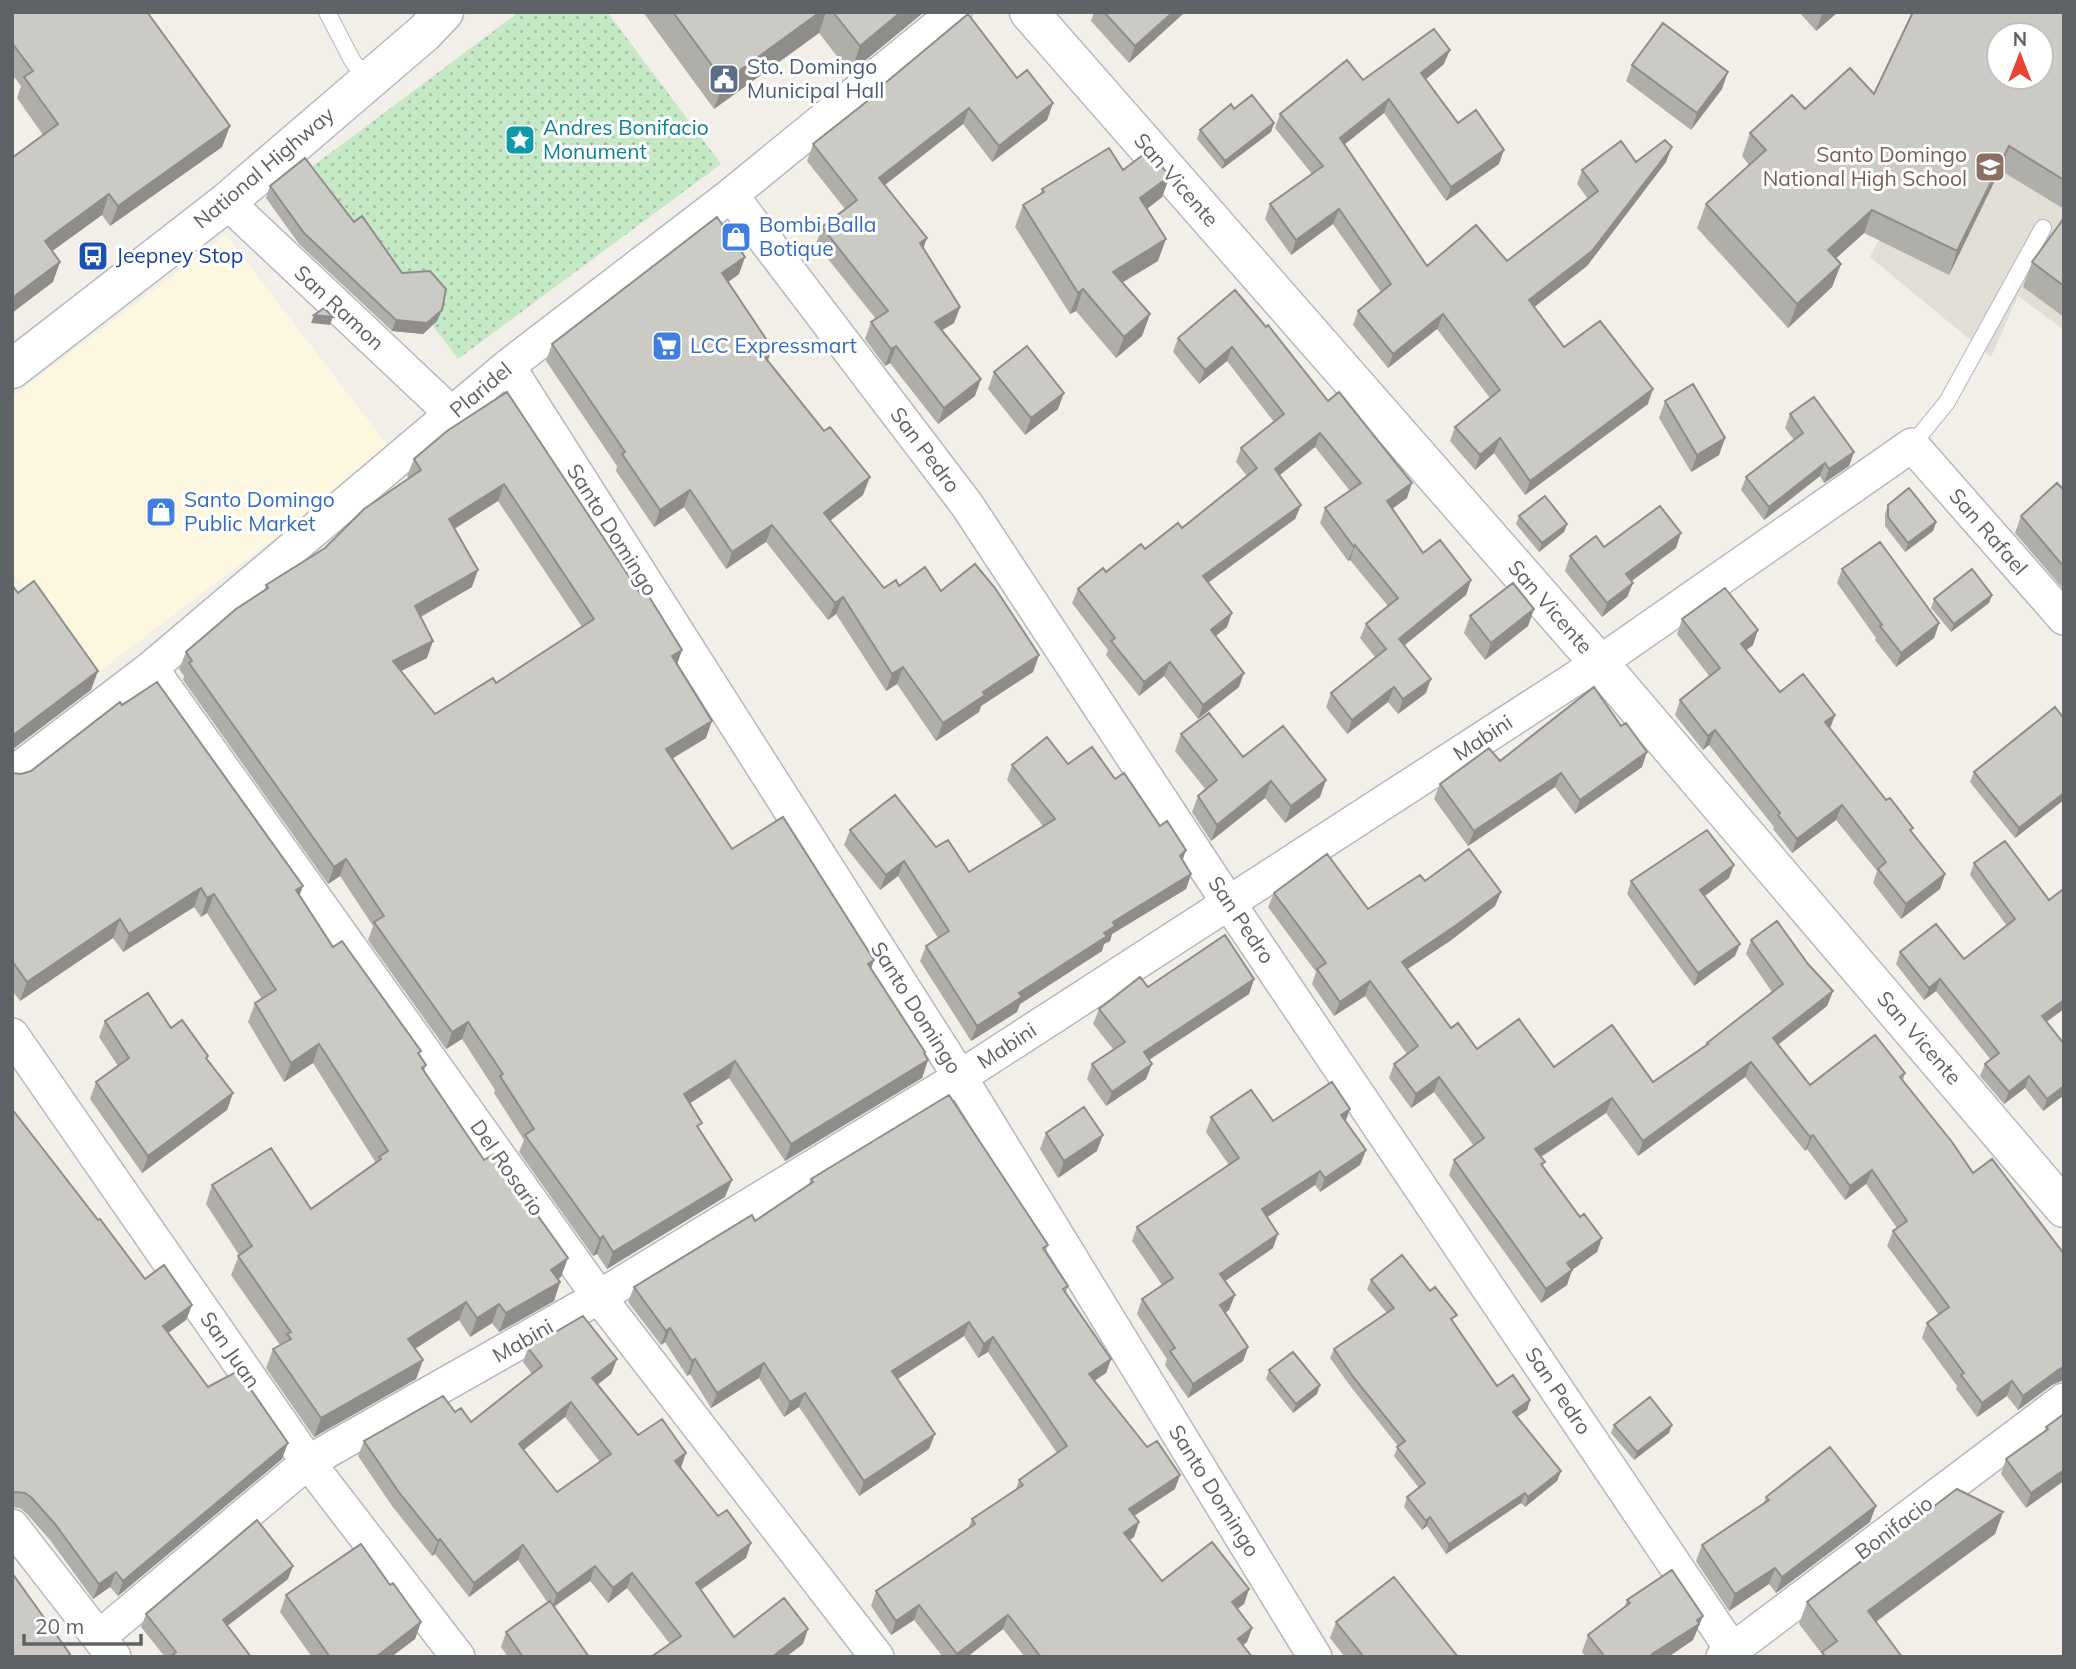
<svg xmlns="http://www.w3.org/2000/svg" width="2076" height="1669" viewBox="0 0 2076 1669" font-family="Mulish,sans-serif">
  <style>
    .commercial { fill: #fef7e0 }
    .education { fill: #e1ded6; fill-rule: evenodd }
    .green { fill: url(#green-dots) }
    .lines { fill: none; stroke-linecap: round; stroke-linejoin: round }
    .lane-casing { stroke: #b5b8bc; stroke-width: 18 }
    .street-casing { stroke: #b5b8bc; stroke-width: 36 }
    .secondary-casing { stroke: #b6babf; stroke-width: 41 }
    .lane { stroke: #fff; stroke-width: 16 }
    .street { stroke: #fff; stroke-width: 33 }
    .secondary { stroke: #fff; stroke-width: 38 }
    .wall { fill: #afaea9; fill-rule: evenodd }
    .shaded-wall { fill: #8f8d8a }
    .building { fill: #cccac5; stroke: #8f8d8a; stroke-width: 2; fill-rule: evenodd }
    .labels { text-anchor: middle; stroke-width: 6; stroke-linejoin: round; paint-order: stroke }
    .service-label { font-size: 21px; fill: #4e5e75; stroke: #fff; text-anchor: start }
    .culture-label { font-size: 21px; fill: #0d838f; stroke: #fff; text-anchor: start }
    .education-label { font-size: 21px; fill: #785e54; stroke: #fff; text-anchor: end }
    .street-label { font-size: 21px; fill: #5f6368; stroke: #fff }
    .shop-label { font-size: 21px; fill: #366cbe; stroke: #fff; text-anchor: start }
    .transit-label { font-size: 21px; fill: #164399; stroke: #fff; text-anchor: start }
  </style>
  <defs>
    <pattern id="green-dots" width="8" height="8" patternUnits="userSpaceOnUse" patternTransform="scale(1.75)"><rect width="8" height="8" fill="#c5e8c5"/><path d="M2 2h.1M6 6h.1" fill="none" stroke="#a3c0a4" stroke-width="1.8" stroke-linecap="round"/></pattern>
  </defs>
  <rect width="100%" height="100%" fill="#f1efe8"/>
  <path class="commercial" d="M226,235L391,450L92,677L12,573V397Z"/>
  <path class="education" d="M1995,12H2064V330L2018,296L1991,357L1870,257ZM1999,35H2041V77H1999Z"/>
  <path class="green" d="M519,12H607L721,164L458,359L313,166Z"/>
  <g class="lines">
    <g class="lane-casing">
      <path id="lane" d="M327,12L352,60L367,81
        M1912,445L1947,402L2043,228"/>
    </g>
    <g class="street-casing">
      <path id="street" d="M731,195L967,505L1228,902L1737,1657
        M227,202L452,414
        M508,366L960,1077L1315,1657
        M151,668L599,1297L877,1657
        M12,774L151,668L508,366L731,195L955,12
        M12,1035L308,1462L458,1657
        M12,1526L114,1657
        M99,1637L308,1462L599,1297L960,1077L1599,663L1912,445L2064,618
        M1723,1657L2064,1400"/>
    </g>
    <g class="secondary-casing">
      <path id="secondary" d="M1029,12L1599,663L2064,1208
        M12,369L227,202L424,33L444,12"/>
    </g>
    <use href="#lane" class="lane"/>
    <use href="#street" class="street"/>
    <use href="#secondary" class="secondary"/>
  </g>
  <path class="wall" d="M12,12L222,147L110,226L102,215L52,251L53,282L43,135L17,98L21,86L12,74Z
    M643,12H924L850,73L819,33L714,109Z
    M1094,12H1185L1129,63L1091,21Z
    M1799,12H1838L1816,31Z
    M2064,12V209L2000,170L1949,275L1864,233L1836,258L1841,264L1832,287L1788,328L1697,228L1706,204L1749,165L1742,156L1750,133L1805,109L1874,94Z
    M1444,64L1425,80L1458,123L1499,164L1446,201L1384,113L1345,144L1427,266L1507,261L1588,199L1577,184L1582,170L1636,162H1666L1587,266L1534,307L1564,347L1648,404L1525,495L1494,453L1475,470L1450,441L1455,427L1490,398L1437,329L1388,368L1353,325L1358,311L1381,292L1333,224L1291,255L1265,219L1270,204L1312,174L1275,128L1280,114L1363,80Z
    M1632,65L1722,89L1691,130L1626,81Z
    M1017,78L1053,103L1047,120L992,162L963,124L885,185L960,307L954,323L942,330L975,396L938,424L890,363L885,366L865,339L871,322L876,319L816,244L822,227L845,209L807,161L813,144L877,93L878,89Z
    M1234,109L1274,123L1271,132L1222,169L1197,139L1200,130Z
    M1123,170L1170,176L1162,197L1147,209L1158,261L1122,282L1150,314L1142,336L1116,358L1076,311L1070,314L1015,227L1023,205L1040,195L1042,189Z
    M270,186L354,222L402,273L442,310L437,321L423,334L392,331L299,244L266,198Z
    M2064,218V317L2023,287L2032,262Z
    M745,257L739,274L728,282L768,361L863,495L830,521L884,588L899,586L941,591L1039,655L1033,672L981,706L979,712L936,741L897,684L886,691L836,614L828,620L766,542L726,569L684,507L654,527L616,471L617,466L546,361L552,344Z
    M1235,290L1407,498L1392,509L1423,553L1471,580L1466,595L1404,645L1426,693L1398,714L1388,702L1347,734L1326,707L1331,693L1375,657L1360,638L1366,624L1388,606L1350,560L1348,561L1320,523L1325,508L1350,491L1315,447L1279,475L1301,505L1295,519L1208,583L1227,627L1216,636L1239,687L1198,719L1164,676L1139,696L1106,655L1108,650L1072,603L1078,589L1182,528L1247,476L1236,462L1241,448L1274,422L1227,361L1199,384L1173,352L1178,338Z
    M994,372L1058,409L1025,435L988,389Z
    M1665,401L1725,438L1719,455L1691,472L1659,418Z
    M1790,414L1854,452L1849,466L1824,483L1820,476L1764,520L1741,490L1746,477L1794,440L1785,428Z
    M447,431L640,593L682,650L677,664L706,738L673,758L732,849L874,960L871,969L928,1060L922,1078L785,1161L729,1078L690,1103L725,1197L607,1269L597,1254L593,1256L519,1152L524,1140L494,1093L495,1090L462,1039L446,1049L368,940L373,926L340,876L328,884L183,680L184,676L179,669L186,652L264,591L266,585L325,548L409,479L407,476L414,459ZM498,501L582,627L496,683L435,714L401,671L427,658L421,617L472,587L454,529Z
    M2064,490V590L2015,533L2021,516Z
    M1888,505L1936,522L1933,531L1905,552L1885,526V514Z
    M1519,516L1567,524L1564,532L1539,552L1516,524Z
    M1604,547L1676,548L1631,581L1633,583L1627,597L1602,617L1565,571L1570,556Z
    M1842,569L1939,623L1934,638L1896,667L1875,640L1876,638L1837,583Z
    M1992,595L1989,603L1951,632L1931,608L1934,599Z
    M1534,609L1528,626L1485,660L1464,633L1470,616Z
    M1682,619L1753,645L1746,650L1780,692L1835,715L1830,729L1945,874L1940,889L1901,919L1873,883L1877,871L1836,820L1792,853L1773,829L1774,827L1709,745L1703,750L1675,715L1680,700L1710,677L1677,634Z
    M2064,715V800L2015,838L1970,782L1974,772Z
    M1181,734L1243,757L1320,797L1285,823L1265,798L1211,841L1192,812L1198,796L1206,790L1175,751Z
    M1500,761L1642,767L1575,814L1555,787L1468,846L1434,799L1440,784Z
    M1068,764L1115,779L1183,860L1191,874L1186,889L1112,934L1110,941L1104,944L1102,951L1020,1004L1017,1012L971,1041L920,961L926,946L938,938L898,876L880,890L844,845L850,830L936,847L969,872L1043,826L1007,780L1012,765Z
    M12,773L303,886L299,896L333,947L420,1054L426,1065L424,1071L561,1277L558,1279L560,1282L554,1301L499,1332L492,1323L470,1337L459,1320L415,1349L423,1360L416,1379L314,1437L266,1368L273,1349L280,1345L231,1275L239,1255L206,1204L212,1185L311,1209L376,1163L313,1063L284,1082L248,1022L255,1003L262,999L207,913L201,917L194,907L123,952L113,938L20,1001L12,990Z
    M2005,841L2046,1022L2064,1044V1095L2043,1111L2025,1088L2004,1104L1980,1076L1985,1064L1991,1060L1936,991L1924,1000L1896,964L1900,952L1964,959L2007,926L1970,875L1974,863Z
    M1729,878L1705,896L1735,956L1694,986L1627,894L1631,881Z
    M1425,881L1501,892L1495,906L1450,941L1407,969L1451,1028L1477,1049L1554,1067L1653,1082L1706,1046L1707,1043L1772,992L1746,954L1751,940L1808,964L1833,991L1827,1006L1778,1045L1810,1085L1905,1073L1903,1080L2061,1381L2052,1385L2018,1410L2007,1396L1977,1417L1956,1389L1957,1386L1922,1338L1927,1323L1939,1315L1887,1246L1893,1231L1897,1228L1866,1184L1845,1200L1807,1149L1805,1151L1745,1077L1638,1156L1606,1113L1541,1157L1545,1162L1543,1166L1580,1217L1602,1238L1597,1252L1572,1270L1567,1285L1541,1303L1449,1175L1454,1160L1474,1146L1434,1092L1411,1108L1389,1078L1394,1064L1407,1054L1365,996L1334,1016L1312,984L1316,972L1268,907L1274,893L1368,909Z
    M1254,979L1249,994L1149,1060L1146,1079L1106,1106L1087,1079L1092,1064L1114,1050L1093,1024L1099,1009L1148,987Z
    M105,1021L171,1028L208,1056L207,1059L233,1093L227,1110L142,1173L90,1099L96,1082L118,1066L99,1037Z
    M12,1109L145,1279L192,1305L186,1320L168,1333L208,1387L282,1459L118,1596L110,1587L93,1599L50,1540L27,1514L20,1508L12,1507Z
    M1211,1117L1273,1121L1346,1122L1366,1150L1360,1165L1320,1192L1315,1185L1267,1217L1273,1248L1225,1281L1229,1310L1225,1313L1248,1347L1243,1361L1188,1398L1165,1365L1167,1359L1137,1314L1142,1299L1162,1285L1132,1241L1137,1227L1229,1165L1206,1132Z
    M1046,1133L1097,1151L1058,1178L1040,1149Z
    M811,1179L1048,1245L1046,1252L1068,1286L1066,1292L1111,1359L1106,1373L1094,1381L1175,1489L1134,1516L1139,1522L1134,1537L1129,1540L1162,1581L1249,1589L1244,1604L1237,1609L1252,1628L1247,1642L1243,1645L1252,1657H1025L1003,1629L967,1657H943L914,1620L891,1635L871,1606L876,1591L968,1529L972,1519L1016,1489L1019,1480L1057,1453L988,1352L978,1358L964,1336L897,1379L929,1449L859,1496L799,1407L784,1417L759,1378L711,1408L690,1374L687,1376L665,1342L661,1345L628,1302L634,1287L755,1221L809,1184Z
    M1371,1280L1454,1323L1497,1386L1530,1400L1527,1410L1516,1417L1561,1471L1557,1481L1525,1507L1521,1503L1446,1554L1427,1526L1422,1530L1404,1507L1407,1497L1419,1488L1394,1456L1398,1446L1351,1387L1330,1358L1334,1349L1387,1313L1367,1289Z
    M528,1348L617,1359L611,1374L598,1384L638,1435L681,1468L746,1558L701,1590L734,1637L803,1644H670L627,1588L608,1603L590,1581L554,1607L589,1657H508L501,1647L506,1632L548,1603L518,1560L469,1597L435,1554L432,1556L392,1506L358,1456L364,1441L455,1412L471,1422L532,1374L523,1362ZM565,1417L600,1462L557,1492L524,1450Z
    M1269,1370L1317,1394L1293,1413L1266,1379Z
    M2064,1414L2026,1508L2001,1474L2006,1459L2045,1431L2046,1427Z
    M1614,1425L1669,1433L1634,1460L1611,1433Z
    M1766,1497L1870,1522L1776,1593L1769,1584L1729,1611L1696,1561L1702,1545L1764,1503Z
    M2003,1512L1995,1534L1876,1622L1902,1657H1821L1822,1654L1799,1624L1807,1602Z
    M288,1579L227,1626L251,1657H165L141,1627L146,1614Z
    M390,1585L421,1622L415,1639L391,1657H312L280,1612L286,1595Z
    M1627,1600L1703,1616L1693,1640L1668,1657H1586L1582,1652L1588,1635L1624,1608Z
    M1336,1622L1458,1657H1345L1330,1638Z"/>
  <path class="shaded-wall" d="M820,12H826L819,33L714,109L724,82Z
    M901,12H924L850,73L860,46Z
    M1173,12H1185L1129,63L1135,46Z
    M1823,12H1838L1816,31Z
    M1450,50L1444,64L1415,88L1421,73Z
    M1728,72L1722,89L1691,130L1697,113Z
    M1389,99L1384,113L1335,152L1340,138Z
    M1053,103L1047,120L992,162L999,146Z
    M969,108L963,124L873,194L879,178Z
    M1274,123L1271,132L1222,169L1225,161Z
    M230,126L222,147L110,226L118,206Z
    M2009,146L2000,170L1949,275L1957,251Z
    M1672,147L1666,162L1587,266L1524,315L1529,300Z
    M1504,150L1499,164L1446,201L1451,187Z
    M1170,176L1162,197L1133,220L1140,198Z
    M109,194L102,215L37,262L45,241Z
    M1339,209L1333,224L1291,255L1296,240Z
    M1872,210L1864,233L1820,273L1828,250Z
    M927,238L921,255L920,243Z
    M1166,239L1158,261L1105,293L1113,272Z
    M745,257L739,274L716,291L722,273Z
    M60,262L53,282L12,313V298Z
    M1841,264L1832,287L1788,328L1797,304Z
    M1083,289L1076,311L1070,314L1078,293Z
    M960,307L954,323L929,338L935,322Z
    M442,310L437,321L423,334L392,331L396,320Z
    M1150,314L1142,336L1116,358L1124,337Z
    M1443,314L1437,329L1388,368L1393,354Z
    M314,315L333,317L330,325L311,323Z
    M896,346L890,363L885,366L891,349Z
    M1232,347L1227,361L1199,384L1205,370Z
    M772,348L766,366L763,355Z
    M981,379L975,396L938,424L944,408Z
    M1653,389L1648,404L1525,495L1530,481Z
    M1064,393L1058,409L1025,435L1031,418Z
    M1320,433L1315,447L1270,483L1275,469Z
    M1500,438L1494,453L1475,470L1480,455Z
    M1725,438L1719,455L1691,472L1697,455Z
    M1854,452L1849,466L1824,483L1829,469Z
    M1825,463L1820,476L1764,520L1769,507Z
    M870,477L863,495L818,530L824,513Z
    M1412,483L1407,498L1382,516L1387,501Z
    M504,484L498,501L443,536L449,519Z
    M690,490L684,507L654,527L660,510Z
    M1301,505L1295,519L1198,590L1203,576Z
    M1936,522L1933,531L1905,552L1908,543Z
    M1567,524L1564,532L1539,552L1542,543Z
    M772,525L766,542L726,569L732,552Z
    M1681,533L1676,548L1621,589L1626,574Z
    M1355,545L1350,560L1348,561L1354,547Z
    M478,570L472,587L409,623L415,606Z
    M1471,580L1466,595L1394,654L1399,639Z
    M1633,583L1627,597L1602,617L1607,603Z
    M1992,595L1989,603L1951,632L1954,624Z
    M843,597L836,614L828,620L835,603Z
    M1534,609L1528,626L1485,660L1491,643Z
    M1232,613L1227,627L1205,644L1211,630Z
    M1939,623L1934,638L1896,667L1901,653Z
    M1758,630L1753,645L1736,658L1741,644Z
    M433,641L427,658L387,678L393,661Z
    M682,650L676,667L672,656Z
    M1039,655L1033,672L981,706L979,712L936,741L943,723L983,692Z
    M1170,662L1164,676L1139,696L1144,682Z
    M903,667L897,684L886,691L892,674Z
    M98,671L91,690L12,750V736Z
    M1244,673L1239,687L1198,719L1203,705Z
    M1431,679L1426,693L1398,714L1403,699Z
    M1394,687L1388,702L1347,734L1352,720Z
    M1835,715L1829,730L1825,722Z
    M712,721L706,738L660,766L666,749Z
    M1715,730L1709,745L1703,750L1708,736Z
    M1647,752L1642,767L1575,814L1580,800Z
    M1561,773L1555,787L1468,846L1474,831Z
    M1326,780L1320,797L1285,823L1291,806Z
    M1271,781L1265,798L1211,841L1217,825Z
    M2064,793V800L2015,838L2019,828Z
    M1842,805L1836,820L1792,853L1797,839Z
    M1186,850L1181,865L1180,856Z
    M346,859L340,876L328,884L334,867Z
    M904,861L898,876L880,890L886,875Z
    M1734,865L1729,878L1696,902L1700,890Z
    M1191,874L1186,889L1112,934L1110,941L1104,944L1102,951L1020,1004L1017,1012L971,1041L977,1026L1019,993L1104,933L1113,922Z
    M1945,874L1940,889L1901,919L1906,904Z
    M303,886L296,905V890Z
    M201,888L194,907L123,952L129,934Z
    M1501,892L1495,906L1450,941L1397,976L1402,962Z
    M214,894L207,913L201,917L207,898Z
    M120,919L113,938L20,1001L27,982Z
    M1740,944L1735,956L1694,986L1698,973Z
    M874,960L868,977V964Z
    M1254,979L1249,994L1138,1067L1144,1052Z
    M1940,979L1936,991L1924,1000L1929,988Z
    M1370,981L1365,996L1334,1016L1340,1002Z
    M1833,991L1827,1006L1767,1053L1773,1038Z
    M2064,1000V1009L2038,1028L2042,1016Z
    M468,1022L462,1039L446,1049L452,1032Z
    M319,1044L313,1063L284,1082L291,1063Z
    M925,1052L920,1065L928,1060L922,1078L785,1161L791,1144Z
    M735,1061L729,1078L678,1111L684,1094Z
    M1751,1062L1745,1077L1638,1156L1643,1141Z
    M1152,1064L1146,1079L1106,1106L1112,1092Z
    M2029,1076L2025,1088L2004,1104L2009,1092Z
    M1439,1077L1434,1092L1411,1108L1416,1094Z
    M2064,1086V1095L2043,1111L2047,1099Z
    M233,1093L227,1110L142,1173L148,1156Z
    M1612,1098L1606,1113L1530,1164L1535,1149Z
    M1350,1109L1345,1123L1341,1115Z
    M1103,1135L1097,1151L1058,1178L1064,1161Z
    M1813,1135L1807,1149L1805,1151L1810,1137Z
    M1366,1150L1360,1165L1320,1192L1325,1178Z
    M1872,1170L1866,1184L1845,1200L1850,1186Z
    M1320,1171L1315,1185L1257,1224L1262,1209Z
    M732,1180L725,1197L607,1269L613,1252Z
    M1278,1234L1273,1248L1215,1288L1220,1274Z
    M603,1236L597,1254L593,1256L600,1239Z
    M1602,1238L1597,1252L1561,1278L1567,1263Z
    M568,1258L561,1277L544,1288L551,1270Z
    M1572,1270L1567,1285L1541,1303L1546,1289Z
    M560,1282L554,1301L499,1332L506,1313Z
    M1235,1295L1229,1310L1214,1320L1220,1305Z
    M466,1302L459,1320L401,1358L408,1339Z
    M499,1304L492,1323L470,1337L477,1318Z
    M192,1305L186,1320L157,1341L163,1326Z
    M969,1322L964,1336L887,1386L892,1371Z
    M670,1328L665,1342L661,1345L666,1331Z
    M993,1337L988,1352L978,1358L984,1344Z
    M1248,1347L1243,1361L1188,1398L1193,1384Z
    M617,1359L611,1374L587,1393L592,1378Z
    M695,1359L690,1374L687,1376L692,1361Z
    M1111,1359L1106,1373L1083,1388L1089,1374Z
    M423,1360L416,1379L314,1437L321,1418Z
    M764,1363L759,1378L711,1408L717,1393Z
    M2064,1367V1381H2061L2052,1385L2018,1410L2023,1396L2058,1370Z
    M2012,1381L2007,1396L1977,1417L1982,1403Z
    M1320,1385L1317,1394L1293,1413L1296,1404Z
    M805,1393L799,1407L784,1417L790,1402Z
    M1530,1400L1527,1410L1509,1422L1513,1412Z
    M571,1402L565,1417L513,1458L519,1444Z
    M1672,1425L1669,1433L1634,1460L1637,1452Z
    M935,1434L929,1449L859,1496L864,1481Z
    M288,1443L282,1459L118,1596L123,1581Z
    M686,1453L681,1468L675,1461Z
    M2064,1470V1481L2026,1508L2031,1493Z
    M1561,1471L1557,1481L1525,1507L1528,1497Z
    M1180,1475L1175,1489L1123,1523L1129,1509Z
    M1525,1493L1521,1503L1446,1554L1449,1544Z
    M1876,1506L1870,1522L1776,1593L1782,1577Z
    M2003,1512L1995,1534L1860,1633L1868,1611Z
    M1430,1517L1427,1526L1422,1530L1426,1521Z
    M1139,1522L1134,1537L1119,1548L1124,1533Z
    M440,1539L435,1554L432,1556L438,1541Z
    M751,1543L746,1558L690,1597L696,1583Z
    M523,1545L518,1560L469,1597L474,1583Z
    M293,1566L288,1579L218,1633L223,1620Z
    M595,1566L590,1581L552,1608L557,1594Z
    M1775,1568L1769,1584L1729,1611L1735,1594Z
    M116,1572L110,1587L93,1599L99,1584Z
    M632,1573L627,1588L608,1603L613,1588Z
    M1249,1589L1244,1604L1227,1617L1232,1602Z
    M919,1605L914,1620L891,1635L896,1621Z
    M1008,1615L1003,1629L967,1657H956L957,1654Z
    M1703,1616L1693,1640L1668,1657H1652V1654Z
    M421,1622L415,1639L391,1657H376Z
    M1252,1628L1247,1642L1233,1653L1238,1639Z
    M808,1629L803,1644L786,1657H772Z"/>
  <path class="building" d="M12,12H147L230,126L118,206L109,194L45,241L60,262L12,298V158L58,124L24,77L33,71L12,43Z
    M673,12H820L724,82Z
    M833,12H901L860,46Z
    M1104,12H1173L1135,46Z
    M1913,12H2064V180L2009,146L1957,251L1872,210L1828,250L1841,264L1797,304L1706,204L1766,150L1750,133L1792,95L1805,109L1850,68L1874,94ZM1999,35H2041V77H1999Z
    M968,14L1017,78L1027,70L1053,103L999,146L969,108L879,178L927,238L920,243L960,307L935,322L981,379L944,408L896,346L891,349L871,322L888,311L822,227L857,200L813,144L880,91L878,89Z
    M1663,23L1728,72L1697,113L1632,65Z
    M1434,29L1450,50L1421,73L1458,123L1476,110L1504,150L1451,187L1389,99L1340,138L1427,266L1476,225L1507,261L1598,191L1582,170L1621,141L1636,162L1665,140L1672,147L1592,251L1529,300L1564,347L1600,321L1653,389L1530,481L1500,438L1480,455L1455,427L1500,390L1443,314L1393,354L1358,311L1391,284L1339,209L1296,240L1270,204L1323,166L1280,114L1347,60L1363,80Z
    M1252,95L1274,123L1225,161L1200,130L1231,104L1234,109Z
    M1109,148L1123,170L1148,151L1170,176L1140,198L1166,239L1113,272L1150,314L1124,337L1083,289L1078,293L1023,205L1044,192L1042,189Z
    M305,158L354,222L362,216L402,273L430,271L446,289L442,310L427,323L396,320L304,233L270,186Z
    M717,217L745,257L722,273L772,348L763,355L824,431L830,427L870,477L824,513L884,588L896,580L899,586L925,567L941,591L975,564L995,588L1039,655L983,692L985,695L943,723L903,667L892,674L843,597L835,603L772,525L732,552L690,490L660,510L622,454L625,452L552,344Z
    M2064,218V286L2032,262Z
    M1235,290L1266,327L1268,325L1328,401L1339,392L1412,483L1387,501L1423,553L1440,540L1471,580L1399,639L1431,679L1403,699L1394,687L1352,720L1331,693L1386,649L1366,624L1398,598L1355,545L1354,547L1325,508L1361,483L1320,433L1275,469L1301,505L1203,576L1232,613L1211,630L1244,673L1203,705L1170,662L1144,682L1111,641L1115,638L1078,589L1103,568L1106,572L1141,544L1145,549L1178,523L1182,528L1257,468L1241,448L1284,414L1232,347L1205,370L1178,338Z
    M324,308L333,317L314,315Z
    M1027,346L1064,393L1031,418L994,372Z
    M1693,384L1725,438L1697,455L1665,401Z
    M507,392L640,593L645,590L682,650L672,656L712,721L666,749L732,849L783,817L874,960L868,964L925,1052L924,1053L928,1060L791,1144L735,1061L684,1094L702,1123L697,1126L732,1180L613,1252L603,1236L600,1239L525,1135L534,1129L500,1076L503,1074L468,1022L452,1032L374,922L384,916L346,859L334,867L189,663L192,661L186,652L236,609L268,588L266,585L325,548L364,509L421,470L414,459L447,431ZM504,484L594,619L496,683L493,678L435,714L393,661L433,641L415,606L478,570L449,519Z
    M1814,397L1854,452L1829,469L1825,463L1769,507L1746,477L1803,433L1790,414Z
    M2057,483L2064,490V567L2021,516Z
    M1909,488L1936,522L1908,543L1888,517V505Z
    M1545,496L1567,524L1542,543L1519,516Z
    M1660,506L1681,533L1626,574L1633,583L1607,603L1570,556L1596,536L1604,547Z
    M1880,542L1939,623L1901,653L1880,626L1882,625L1842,569Z
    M1972,569L1992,595L1954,624L1934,599Z
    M34,581L98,671L12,736V585L18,593Z
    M1513,583L1534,609L1491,643L1470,616Z
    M1725,588L1758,630L1741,644L1780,692L1803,674L1835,715L1825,722L1886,800L1890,798L1913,828L1910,830L1945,874L1906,904L1878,869L1886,862L1842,805L1797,839L1778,815L1780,813L1715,730L1708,736L1680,700L1720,668L1682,619Z
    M157,682L303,886L296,890L333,947L342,941L421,1051L418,1053L426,1065L422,1068L484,1160L494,1154L568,1258L551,1270L560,1282L506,1313L499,1304L477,1318L466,1302L408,1339L423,1360L321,1418L273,1349L291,1339L287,1334L291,1332L238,1256L252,1246L212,1185L271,1148L311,1209L381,1159L379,1157L388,1151L319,1044L291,1063L255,1003L276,990L214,894L207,898L201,888L129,934L120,919L27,982L12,961V773L21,774L31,771L120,702L122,705Z
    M1594,687L1621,726L1626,723L1647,752L1580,800L1561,773L1474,831L1440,784L1489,748L1500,761Z
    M2055,707L2062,716L2064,715V793L2019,828L1974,772Z
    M1209,713L1243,757L1283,726L1326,780L1291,806L1271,781L1217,825L1198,796L1217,780L1181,734Z
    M1047,737L1068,764L1092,747L1115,779L1124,773L1160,826L1167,821L1186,850L1180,856L1191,874L1113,922L1115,926L1104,933L1107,936L1019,993L1022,997L977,1026L926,946L949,931L904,861L886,875L850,830L895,795L936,847L948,840L969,872L1055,819L1012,765Z
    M1707,830L1734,865L1700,890L1740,944L1698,973L1631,881Z
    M2005,841L2049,900L2062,890L2064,892V1000L2042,1016L2064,1044V1086L2047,1099L2029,1076L2009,1092L1985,1064L1999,1053L1940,979L1929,988L1900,952L1936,924L1964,959L2015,919L1974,863Z
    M1469,849L1501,892L1455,926L1402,962L1451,1028L1458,1023L1477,1049L1519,1019L1554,1067L1612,1025L1653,1082L1708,1044L1707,1043L1783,984L1751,940L1777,921L1808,964L1833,991L1773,1038L1810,1085L1875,1035L1905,1073L1900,1077L1952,1142L1973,1173L1992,1159L2064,1254V1367L2058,1370L2023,1396L2012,1381L1982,1403L1961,1375L1964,1373L1927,1323L1949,1307L1893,1231L1907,1221L1872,1170L1850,1186L1813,1135L1810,1137L1751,1062L1643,1141L1612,1098L1535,1149L1545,1162L1541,1164L1580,1217L1584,1214L1602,1238L1567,1263L1572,1270L1546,1289L1454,1160L1484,1138L1439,1077L1416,1094L1394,1064L1418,1046L1370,981L1340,1002L1317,969L1326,963L1274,893L1327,854L1368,909L1420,875L1425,881Z
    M1225,935L1254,979L1144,1052L1152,1064L1112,1092L1092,1064L1125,1042L1099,1009L1140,977L1148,987Z
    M148,993L171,1028L182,1020L208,1056L206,1058L233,1093L148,1156L96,1082L129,1058L105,1021Z
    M1332,1082L1350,1109L1341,1115L1366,1150L1325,1178L1320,1171L1262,1209L1278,1234L1220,1274L1235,1295L1220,1305L1248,1347L1193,1384L1170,1351L1175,1348L1142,1299L1173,1278L1137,1227L1239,1158L1211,1117L1251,1090L1273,1121Z
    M949,1095L1048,1245L1043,1248L1068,1286L1063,1289L1111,1359L1089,1374L1147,1447L1157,1441L1180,1475L1129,1509L1139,1522L1124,1533L1162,1581L1212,1542L1249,1589L1232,1602L1252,1628L1238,1639L1252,1657H1041L1008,1615L957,1654L919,1605L896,1621L876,1591L975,1524L972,1519L1023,1485L1019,1480L1067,1446L993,1337L984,1344L969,1322L892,1371L935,1434L864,1481L805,1393L790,1402L764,1363L717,1393L695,1359L692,1361L670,1328L666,1331L634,1287L752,1215L755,1221L813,1182L811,1179Z
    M1084,1107L1103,1135L1064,1161L1046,1133Z
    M12,1109L98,1220L100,1219L145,1279L164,1265L192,1305L163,1326L208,1387L238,1371L288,1443L123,1581L116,1572L99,1584L55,1524L32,1498L25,1493L16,1492L12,1493Z
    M1402,1255L1430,1291L1435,1287L1457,1315L1451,1319L1497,1386L1513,1375L1530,1400L1513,1412L1561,1471L1528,1497L1525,1493L1449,1544L1430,1517L1426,1521L1407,1497L1425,1483L1397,1447L1405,1441L1354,1378L1334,1349L1394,1308L1371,1280Z
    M583,1316L617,1359L592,1378L638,1435L662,1419L686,1453L675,1461L718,1516L727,1510L751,1543L696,1583L734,1637L784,1598L808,1629L772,1657H651L681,1636L632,1573L613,1588L595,1566L557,1594L523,1545L474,1583L440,1539L438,1541L398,1491L364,1441L443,1396L455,1412L461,1408L471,1422L542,1366L528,1348ZM571,1402L611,1454L557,1492L519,1444Z
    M1293,1352L1320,1385L1296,1404L1269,1370Z
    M1650,1397L1672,1425L1637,1452L1614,1425Z
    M2064,1414V1470L2031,1493L2006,1459L2048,1429L2046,1427Z
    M1830,1447L1876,1506L1782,1577L1775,1568L1735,1594L1702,1545L1769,1500L1766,1497Z
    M1957,1489L2003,1512L1868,1611L1902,1657H1826L1822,1652L1837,1641L1807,1602Z
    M257,1520L293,1566L223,1620L251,1657H170L176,1652L146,1614Z
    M361,1544L390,1585L393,1583L421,1622L376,1657H330L286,1595Z
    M1672,1570L1703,1616L1697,1620L1699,1624L1652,1654L1654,1657H1605L1588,1635L1630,1603L1627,1600Z
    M12,1573L70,1654L66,1657H12Z
    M1394,1577L1458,1657H1364L1336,1622Z
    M550,1601L589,1657H523L506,1632Z"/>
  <defs>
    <g id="civic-square" transform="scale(1.575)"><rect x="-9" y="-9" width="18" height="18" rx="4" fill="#5c6f8a" stroke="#fff"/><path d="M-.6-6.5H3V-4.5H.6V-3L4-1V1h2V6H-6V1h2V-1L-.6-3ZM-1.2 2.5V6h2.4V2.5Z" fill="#fff"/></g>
    <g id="sight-square" transform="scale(1.575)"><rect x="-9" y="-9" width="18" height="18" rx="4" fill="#0f9aa8" stroke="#fff"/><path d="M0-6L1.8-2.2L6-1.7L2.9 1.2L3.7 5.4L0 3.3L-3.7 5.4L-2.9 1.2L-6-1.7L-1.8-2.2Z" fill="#fff"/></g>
    <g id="school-square" transform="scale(1.575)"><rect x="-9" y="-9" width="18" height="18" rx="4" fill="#8d6e63" stroke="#fff"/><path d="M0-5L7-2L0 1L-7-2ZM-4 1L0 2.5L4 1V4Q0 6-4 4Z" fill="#fff"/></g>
    <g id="shop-square" transform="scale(1.575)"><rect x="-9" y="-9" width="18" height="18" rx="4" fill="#3f7fe0" stroke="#fff"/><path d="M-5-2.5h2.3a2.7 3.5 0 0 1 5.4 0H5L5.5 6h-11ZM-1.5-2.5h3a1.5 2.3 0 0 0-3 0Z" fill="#fff"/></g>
    <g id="bus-square" transform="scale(1.575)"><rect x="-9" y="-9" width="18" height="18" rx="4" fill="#1a4fb4" stroke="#fff"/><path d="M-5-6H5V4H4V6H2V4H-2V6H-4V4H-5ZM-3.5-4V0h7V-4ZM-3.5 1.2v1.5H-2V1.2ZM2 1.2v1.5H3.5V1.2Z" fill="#fff"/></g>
    <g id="supermarket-square" transform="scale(1.575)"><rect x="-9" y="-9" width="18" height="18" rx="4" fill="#3f7fe0" stroke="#fff"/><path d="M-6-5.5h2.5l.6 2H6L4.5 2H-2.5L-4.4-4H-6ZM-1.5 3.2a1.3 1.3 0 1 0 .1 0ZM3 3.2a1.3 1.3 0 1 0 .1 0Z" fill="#fff"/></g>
  </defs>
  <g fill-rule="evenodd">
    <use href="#civic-square" x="724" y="79"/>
    <use href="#sight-square" x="520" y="140"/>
    <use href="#school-square" x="1990" y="167"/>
    <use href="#shop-square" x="736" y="237"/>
    <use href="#bus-square" x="93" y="256"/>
    <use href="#supermarket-square" x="667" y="346"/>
    <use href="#shop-square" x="161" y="512"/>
  </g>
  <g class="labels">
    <g class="service-label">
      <text x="747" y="74">Sto. Domingo<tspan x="747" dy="24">Municipal Hall</tspan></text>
    </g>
    <g class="culture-label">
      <text x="543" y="135">Andres Bonifacio<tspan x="543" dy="24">Monument</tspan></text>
    </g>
    <g class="education-label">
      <text x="1967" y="162">Santo Domingo<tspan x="1967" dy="24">National High School</tspan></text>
    </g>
    <g class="street-label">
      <text transform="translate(264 168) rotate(-40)" y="7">National Highway</text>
      <text transform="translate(1176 180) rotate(49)" y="7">San Vicente</text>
      <text transform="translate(339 308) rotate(43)" y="7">San Ramon</text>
      <text transform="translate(481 390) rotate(-40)" y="7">Plaridel</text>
      <text transform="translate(925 450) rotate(53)" y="7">San Pedro</text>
      <text transform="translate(612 530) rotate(58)" y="7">Santo Domingo</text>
      <text transform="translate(1988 532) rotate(49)" y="7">San Rafael</text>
      <text transform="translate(1550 607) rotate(49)" y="7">San Vicente</text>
      <text transform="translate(1483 738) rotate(-33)" y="7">Mabini</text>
      <text transform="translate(1241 920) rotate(56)" y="7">San Pedro</text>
      <text transform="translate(916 1008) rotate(58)" y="7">Santo Domingo</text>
      <text transform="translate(1919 1038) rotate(49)" y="7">San Vicente</text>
      <text transform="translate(1007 1046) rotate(-33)" y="7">Mabini</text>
      <text transform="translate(507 1168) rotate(55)" y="7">Del Rosario</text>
      <text transform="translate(523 1341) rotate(-30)" y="7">Mabini</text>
      <text transform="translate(230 1350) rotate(55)" y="7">San Juan</text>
      <text transform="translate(1558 1391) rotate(56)" y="7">San Pedro</text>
      <text transform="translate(1214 1491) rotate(58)" y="7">Santo Domingo</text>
      <text transform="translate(1894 1528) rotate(-37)" y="7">Bonifacio</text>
    </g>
    <g class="shop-label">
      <text x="759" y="232">Bombi Balla<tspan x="759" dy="24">Botique</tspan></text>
      <text x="690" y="353">LCC Expressmart</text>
      <text x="184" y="507">Santo Domingo<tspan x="184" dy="24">Public Market</tspan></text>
    </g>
    <g class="transit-label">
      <text x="116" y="263">Jeepney Stop</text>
    </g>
  </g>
  <rect width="2076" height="1669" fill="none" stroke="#5f6368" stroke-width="28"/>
  <g transform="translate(2020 56)"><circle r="33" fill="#ffffff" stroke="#bfc1c3" stroke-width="2"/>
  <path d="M0-5L12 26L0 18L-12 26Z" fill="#ea4335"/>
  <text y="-10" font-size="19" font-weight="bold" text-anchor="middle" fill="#5f6368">N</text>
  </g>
  <path d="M24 1634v10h117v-10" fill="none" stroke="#5f6368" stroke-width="3.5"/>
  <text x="35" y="1634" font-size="21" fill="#5f6368" stroke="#ffffff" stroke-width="5" paint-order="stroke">20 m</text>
</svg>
